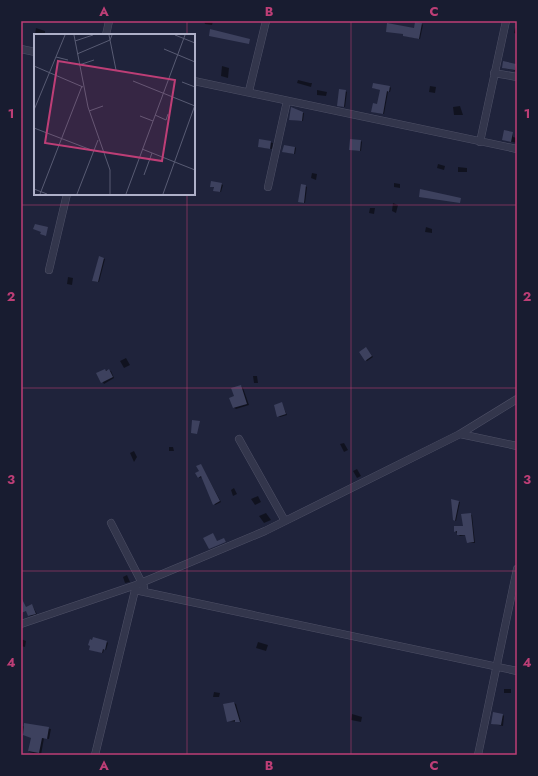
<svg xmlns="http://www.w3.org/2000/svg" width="538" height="776" viewBox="0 0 538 776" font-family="Jost,sans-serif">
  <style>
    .shadow { fill: #0007 }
    .building { fill: #3d415e }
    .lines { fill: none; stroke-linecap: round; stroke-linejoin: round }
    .street-casing { stroke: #4e5066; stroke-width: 8 }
    .street { stroke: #33364c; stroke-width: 7 }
    .grid { fill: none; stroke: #bd3e76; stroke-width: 1; stroke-opacity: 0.55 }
    .inset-road { fill: none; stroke: #585b73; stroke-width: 1 }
    .view { fill: #bd3e76; fill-opacity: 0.15; stroke: #bd3e76; stroke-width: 2 }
    .inset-edge { fill: none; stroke: #aeb0c8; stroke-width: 2 }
    .neatline { fill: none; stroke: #bd3e76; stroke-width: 1.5 }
    .grid-label { font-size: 13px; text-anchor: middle; font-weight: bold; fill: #bd3e76 }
  </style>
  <rect width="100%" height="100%" fill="#1f233b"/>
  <path class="shadow" d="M204,21H213L212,25L205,24Z
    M422,24L423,25L420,39L405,36Z
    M36,28L45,31V35L35,34Z
    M515,28L517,29V34L514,33Z
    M516,65L517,71L503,68Z
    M222,66L229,68L228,78L221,76Z
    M298,80L310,83H312L311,87L297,83Z
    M430,86L436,87L435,93L429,92Z
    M390,87L391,88L390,92H388L384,114L374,112L378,105L381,90L373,88Z
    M317,90L327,92L326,96L317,95Z
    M345,91L347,92L345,107L339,105Z
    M460,106L463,115H454L453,107Z
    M303,113H304L303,121L292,120Z
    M512,133L513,137L517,138V143L504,140Z
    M260,140L273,143L272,149L259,147Z
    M361,141L362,142L361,151L352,150Z
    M295,147L296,148L295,154L284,152Z
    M438,164L445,166L444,170L437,168Z
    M458,167L467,168V172H458Z
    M312,173L317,174L316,180L311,178Z
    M394,183L400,184V188L394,187Z
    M221,184L223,185L221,192L216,191L215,188L211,186Z
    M305,186L307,187L305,203L301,202Z
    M393,203L398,205L396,213L392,211Z
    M370,208H375L374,214L369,213Z
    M426,227L432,229V233L425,232Z
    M99,257L105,259L99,282L93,281Z
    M68,277L73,278L72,285L67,284Z
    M366,348L373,357L367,361L366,360Z
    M126,358L130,365L124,368L120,361Z
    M105,370L111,371L114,378L104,384L98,374Z
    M253,376H257L258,383H254Z
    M241,386L243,388L249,405L236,409L233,407L235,397Z
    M282,404L287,415L280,417L278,416Z
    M344,443L348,450L344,452L340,444Z
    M169,447H173L174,451H169Z
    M134,451L137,457L134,462L130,453Z
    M201,465L221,502L215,505L203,477L198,478Z
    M357,469L361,476L357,478L353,471Z
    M234,488L237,494L233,496L231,490Z
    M258,496L261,502L255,505L251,499Z
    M459,502H460L456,521L454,520Z
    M266,513L271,520L264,523L259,516Z
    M470,514L472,515L475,543H469L466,535L460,536L455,531L464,526Z
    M224,539L226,542L210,548L217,542Z
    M127,575L130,582L125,583L123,577Z
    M32,605L37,614L31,616L29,615Z
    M21,639L26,641L25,647L21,646Z
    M107,642L108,643L106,650L104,649L103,653L92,650Z
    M258,642L268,645L266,651L256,648Z
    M504,689H511V693H504Z
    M214,692L220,693L219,697H213Z
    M234,703L236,704L241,722L228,721Z
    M352,714L362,717L361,722L351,720Z
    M503,715L504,716L503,726L494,724Z
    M21,726L51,729L49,739L44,738L41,755L29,752L32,738L21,733Z"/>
  <path class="building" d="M415,22L422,23L419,39L403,36V34L386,32L387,23L414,28Z
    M210,29L250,39L249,44L209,36Z
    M503,61L516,64L515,70L502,68Z
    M373,83L390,86L389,92L387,91L383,114L371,112L373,103L377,104L380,90L372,88Z
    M339,89L346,90L344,107L337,106Z
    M291,107L303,112L302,121L289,120Z
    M504,130L513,132L511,142L502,140Z
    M259,139L271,141L270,149L258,147Z
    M350,139L361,140L360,151L349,150Z
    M284,145L295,147L294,154L282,152Z
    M211,181L222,183L220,192L213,191L214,187H210Z
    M301,184L306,185L304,203L298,202Z
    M420,189L461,198L460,203L419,197Z
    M35,224L48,227L46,236L40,234L41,232L33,229Z
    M99,256L104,258L98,282L92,281Z
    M366,347L372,356L365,361L359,352Z
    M105,369L106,371L109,369L113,377L101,383L96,373Z
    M241,385L247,404L233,408L229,398L234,396L231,388Z
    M282,402L286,414L277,417L274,405Z
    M192,420L200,421L197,434L191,433Z
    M201,464L220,501L213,505L201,476L198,478L195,473L199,471L196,466Z
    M451,499L459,501L455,521L453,520Z
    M471,513L474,542L467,543L465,535H457V531L454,532V526H463L461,514Z
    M213,533L217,541L224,538L226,542L209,549L203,538Z
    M21,597L26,607L32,604L36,614L28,616L26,611L21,613Z
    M93,637L107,641L105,650L103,649L102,653L89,650L90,646L88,645L90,639L92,640Z
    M234,702L240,722H235V720L227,722L223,704Z
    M493,712L503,714L501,725L491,724Z
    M24,723L49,727L47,739L42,738L39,753L28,751L31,738L23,735Z"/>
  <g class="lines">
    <g class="street-casing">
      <path id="street" d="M106,35L109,21
        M21,49L35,52
        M494,73L517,77
        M194,81L517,149
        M249,91L266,21
        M480,142L506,21
        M268,187L287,101
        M49,270L67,194
        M460,434L517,446
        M239,439L285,521
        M111,523L144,587
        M135,590L517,671
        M21,624L136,585L265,531L460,434L517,399
        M95,755L136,586
        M478,755L517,569"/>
    </g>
    <use href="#street" class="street"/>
  </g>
  <path class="grid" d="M187,21V35M351,21V755M187,194V755M21,205H517M21,388H517M21,571H517"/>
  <g transform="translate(34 34)">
    <rect width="161" height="161" fill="#1f233b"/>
    <path class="inset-road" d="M40,1L54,73L76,136V160M75,1L82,36M141,1L161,9M41,7L59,1M130,15L161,28M43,20L76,6L78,1M22,23L34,26M45,31L60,26M0,32L49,53M99,47L161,72M148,48L161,53M0,76L31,1M55,77L69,72M121,81L132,86L134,80M106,82L119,87M0,94L60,117M108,115L161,136M110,141L118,119M0,155L13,160M6,160L48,52M43,160L64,106M92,160L151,1M129,160L161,71"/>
    <path class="view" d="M24,27L141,46L128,127L11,109Z"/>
    <rect width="161" height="161" class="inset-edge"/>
  </g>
  <rect width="538" height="776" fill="none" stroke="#181c30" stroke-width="44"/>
  <rect x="22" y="22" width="494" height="732" class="neatline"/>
  <g class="grid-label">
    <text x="104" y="16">A</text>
    <text x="269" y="16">B</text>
    <text x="434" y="16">C</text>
    <text x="11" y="118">1</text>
    <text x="527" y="118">1</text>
    <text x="11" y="301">2</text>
    <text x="527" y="301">2</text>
    <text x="11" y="484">3</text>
    <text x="527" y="484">3</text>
    <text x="11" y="667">4</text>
    <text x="527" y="667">4</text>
    <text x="104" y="770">A</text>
    <text x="269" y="770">B</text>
    <text x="434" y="770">C</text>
  </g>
</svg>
